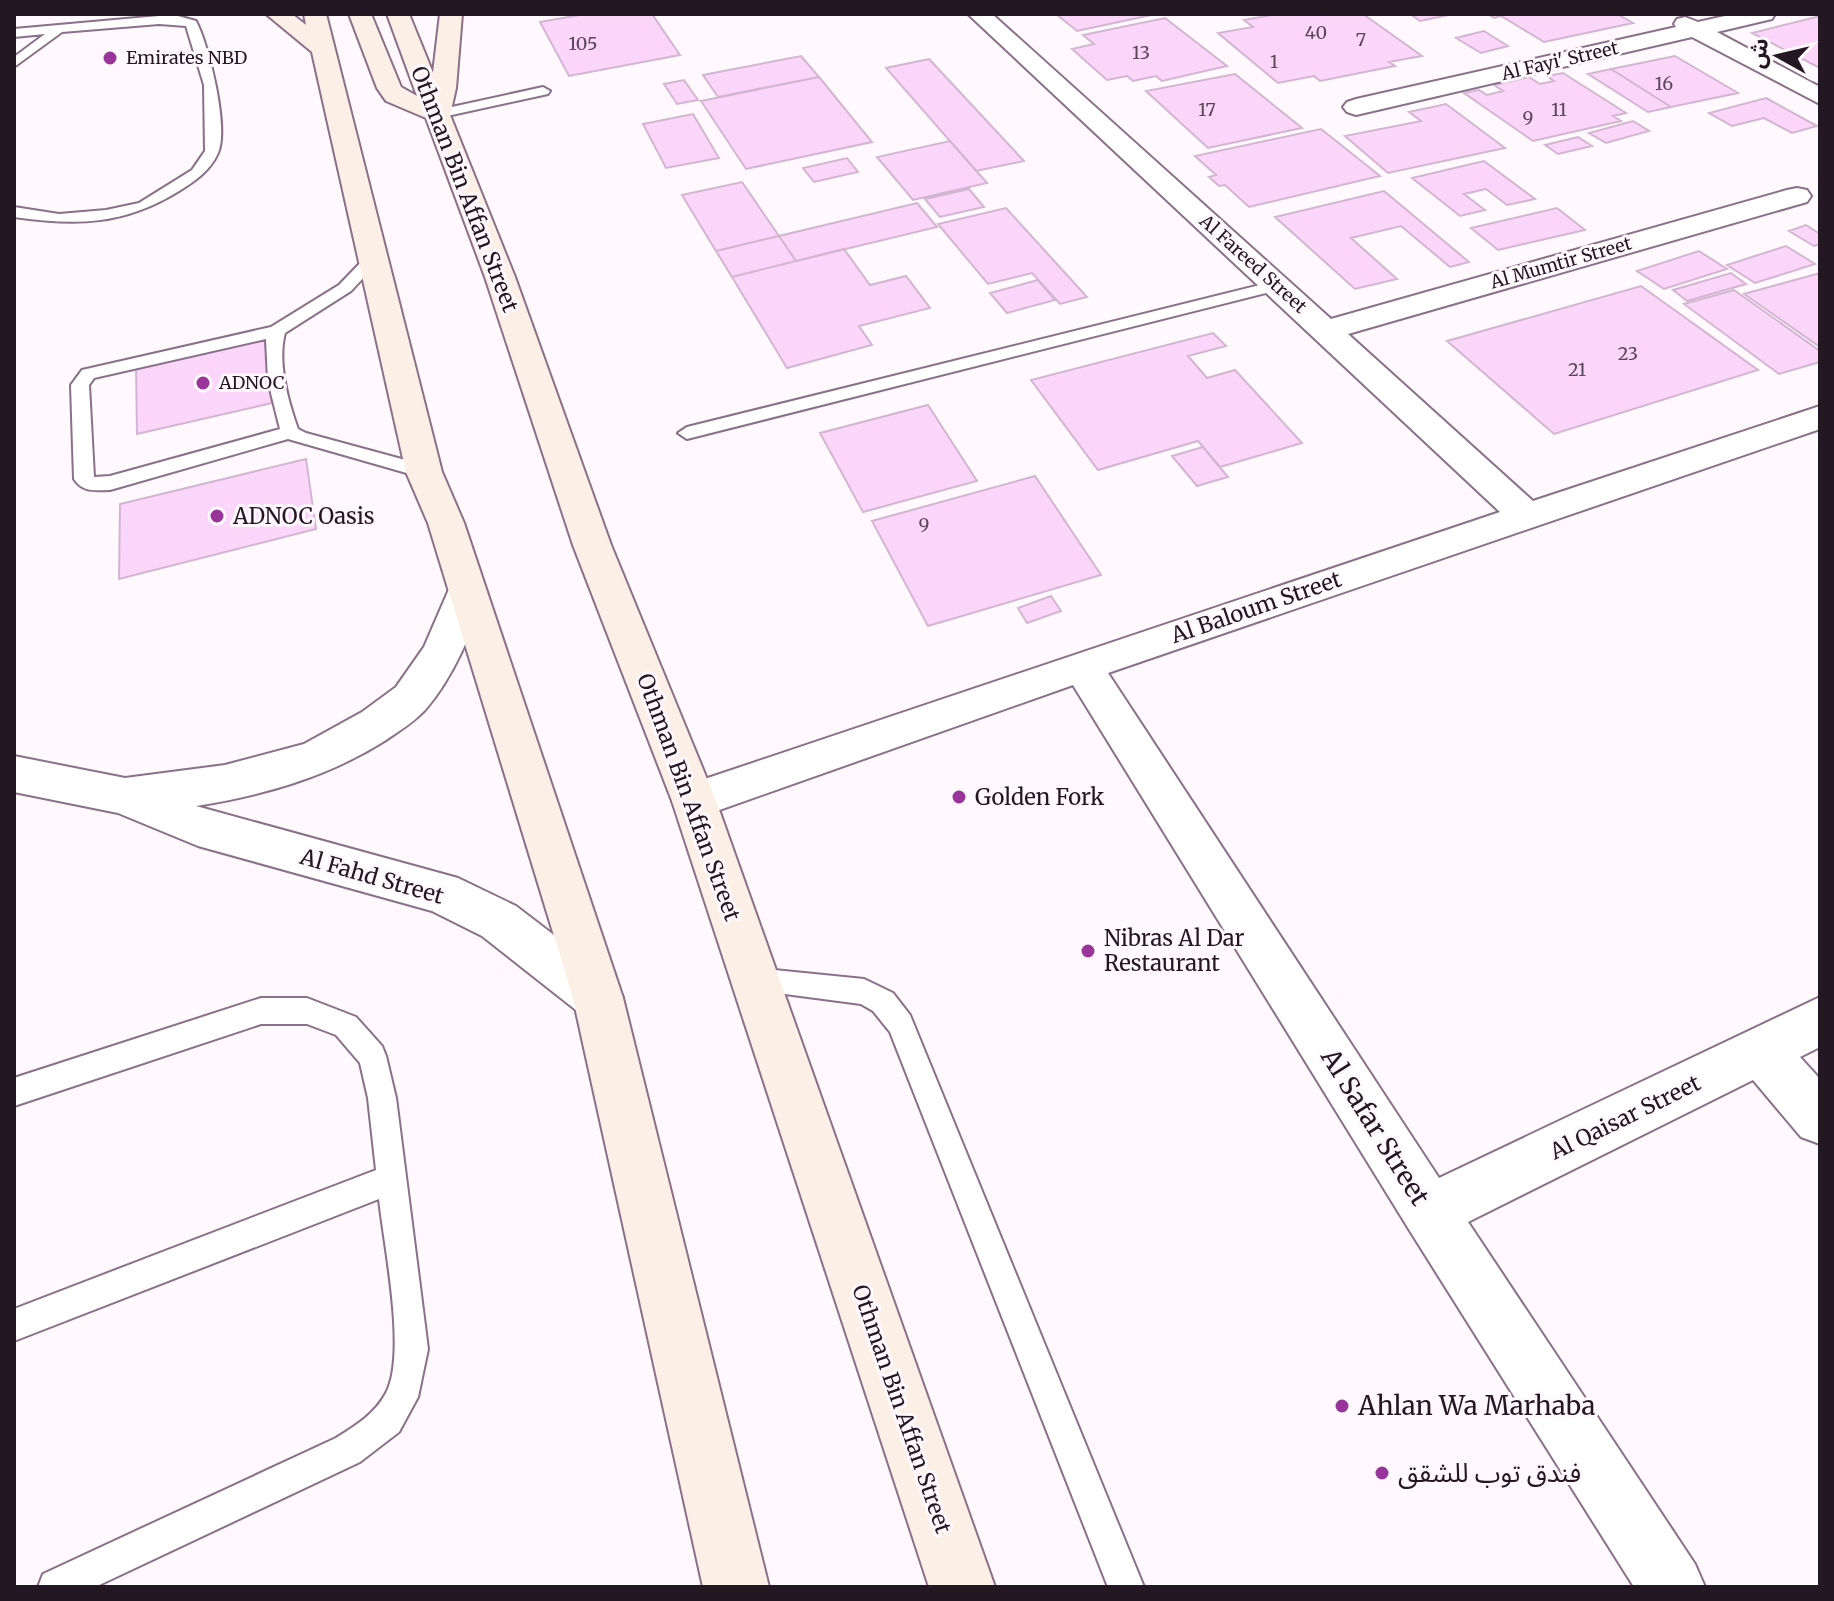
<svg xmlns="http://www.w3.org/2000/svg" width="1834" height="1601" viewBox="0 0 1834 1601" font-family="Merriweather,'Noto Sans Arabic',serif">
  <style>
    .building { fill: #fbd5fa; stroke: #d2b6d1; stroke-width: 2 }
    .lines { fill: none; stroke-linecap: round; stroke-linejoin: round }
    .lane-casing { stroke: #8a708a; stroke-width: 4 }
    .street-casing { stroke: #8a708a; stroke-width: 4 }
    .secondary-casing { stroke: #8a708a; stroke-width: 4 }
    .lane { fill: #fff; fill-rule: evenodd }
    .street { fill: #fff; fill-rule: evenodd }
    .secondary { fill: #fcefe5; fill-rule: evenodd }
    .poi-dot { fill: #98349a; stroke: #fff9fe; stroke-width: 3 }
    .labels { text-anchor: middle; stroke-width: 6; stroke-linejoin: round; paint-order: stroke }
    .number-label { font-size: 18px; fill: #594758 }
    .far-poi-label { font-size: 18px; fill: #231822; stroke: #fff9fe; text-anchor: start }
    .far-street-label { font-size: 18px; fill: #231822; stroke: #fff9fe }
    .street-label { font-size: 22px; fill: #231822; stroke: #fff9fe }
    .poi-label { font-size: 22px; fill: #231822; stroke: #fff9fe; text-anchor: start }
    .near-street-label { font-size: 26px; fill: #231822; stroke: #fff9fe }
    .near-poi-label { font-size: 26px; fill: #231822; stroke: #fff9fe; text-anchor: start }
  </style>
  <rect width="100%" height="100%" fill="#fff9fe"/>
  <path class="building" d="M585,14H652L680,55L569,76L540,22Z
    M1056,14H1156L1077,31Z
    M1277,14H1363L1422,56L1389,62L1395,66L1320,81L1314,76L1278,83L1218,33L1253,27L1244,20Z
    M1410,14H1448L1449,15L1420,21Z
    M1488,14H1617L1633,23L1544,42L1501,16L1494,18Z
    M1820,16V68L1752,33Z
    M1165,18L1227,66L1162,81L1156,76L1133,81L1127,76L1107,80L1072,49L1094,44L1083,35Z
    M1484,31L1508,46L1481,53L1456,38Z
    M801,56L819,77L718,97L703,75Z
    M1675,56L1738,93L1671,107L1611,69Z
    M929,59L1024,161L976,171L886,68Z
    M1611,69L1671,107L1648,112L1588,74Z
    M1563,73L1626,113L1613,116L1621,121L1533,141L1464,93L1479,90L1487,95L1503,91L1494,85L1529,77L1540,84L1554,81L1547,76Z
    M1235,74L1302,128L1208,148L1146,91Z
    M819,77L872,142L746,169L701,101Z
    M684,80L698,100L677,104L664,84Z
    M1766,98L1817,126L1792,133L1764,118L1732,126L1709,113Z
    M1446,104L1505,148L1388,173L1345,136L1421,121L1409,112Z
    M693,114L719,158L666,168L643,124Z
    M1633,121L1649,131L1606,143L1589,133Z
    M1321,129L1380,176L1249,207L1225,185L1219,186L1209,177L1216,175L1195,156Z
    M1578,137L1592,146L1558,154L1545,145Z
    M950,141L987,183L913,200L877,157Z
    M847,158L858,172L814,182L803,168Z
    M1484,161L1535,199L1507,205L1486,189L1464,194L1485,210L1460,216L1412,178Z
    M742,182L779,236L716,251L682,195Z
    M969,189L984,207L940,217L925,199Z
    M1384,191L1469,262L1450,267L1401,226L1351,238L1397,279L1355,289L1275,217Z
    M917,203L937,227L796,261L779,236Z
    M1006,208L1087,297L1060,304L1032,273L988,284L938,224Z
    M1557,208L1585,230L1498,250L1471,228Z
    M1806,225L1820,234V244L1814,246L1789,231Z
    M779,236L796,261L732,277L716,251Z
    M1786,246L1815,264L1755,283L1727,265Z
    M844,249L870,285L906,276L930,308L859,326L872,345L787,368L732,277Z
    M1699,251L1727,269L1664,289L1637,271Z
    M1731,273L1746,284L1687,301L1673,290Z
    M1820,273V347L1744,294Z
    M1038,280L1055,300L1007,313L990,293Z
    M1641,286L1758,370L1554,434L1447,341Z
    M1734,290L1820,351V362L1779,374L1684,304Z
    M1213,333L1226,346L1188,356L1207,378L1235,370L1302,443L1220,467L1198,441L1098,470L1031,380Z
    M264,335L272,403L137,434L136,363Z
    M928,405L977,481L863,512L820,433Z
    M1203,447L1228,477L1197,486L1172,456Z
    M306,459L316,529L119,579L120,504Z
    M1035,476L1101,575L928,626L872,521Z
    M1051,596L1061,611L1027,623L1018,608Z"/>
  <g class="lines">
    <g class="lane-casing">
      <path id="lane" d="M159,16H178L196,21C209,46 229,127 218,153C210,171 195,181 179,191C124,225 77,226 14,217V207L59,214L106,210L139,203L192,170L205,151L204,85L186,26L159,24L62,32L14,67V57L45,34L14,37V29Z
        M543,87L550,91L548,94L438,118L431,114L438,110Z
        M372,255L380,260L351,291L285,333C277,363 288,401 298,429L306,433L431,467L434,472L431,477L424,478L288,439L110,490C95,490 83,493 74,479L71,385L82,370L271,327L339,285L366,257ZM266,339L268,381L280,429L110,476L94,477L89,385L94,378Z
        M1276,281L1284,286L1282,289L687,439L678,433L687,427Z
        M755,968L864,979L893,993L910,1015L1144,1587H1108L890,1032L873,1011L861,1004L746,989L742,980L746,971Z
        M261,998H307L356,1017L382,1046L386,1056L396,1098L428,1349L418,1397L399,1432L360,1462L95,1587H38L43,1574L336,1438C355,1426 375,1414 386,1393C407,1354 384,1246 379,1199L14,1341V1309L376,1170L368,1098L360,1063L336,1035L307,1024H261L14,1106V1078Z"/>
    </g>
    <g class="street-casing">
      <path id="street" d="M968,14H992L1331,319L1787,190L1797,188L1807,190L1811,196L1807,202L1348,334L1533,501L1820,406V429L1108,673L1439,1178L1820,997V1047L1800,1057L1820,1079V1144L1801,1137L1753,1080L1468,1222L1695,1564L1705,1587H1634L1410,1231L1073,685L694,819L678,814L672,801L678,788L1500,512Z
        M1734,14H1775L1772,19L1717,32L1820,87V104L1692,37L1356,115L1347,112L1343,107L1347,102L1356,99L1676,27L1674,24L1677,19L1685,17L1698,22Z
        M467,576L481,580L486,590C472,631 454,677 425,710C414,722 399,731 386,740C328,777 264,795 196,806L458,878L516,906L615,982L623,998L615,1014L598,1021L581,1014L482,936L432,911L198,846L118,813L14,792V756L125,778L225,765L304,744L362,712L396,687L424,647L453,580Z"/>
    </g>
    <g class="secondary-casing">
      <path id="secondary" d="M266,14H292L306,25L304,14H326L442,472L464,523L623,998L769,1587H703L573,998L428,523L406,472L312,52Z
        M349,14H371L401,87L417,96L387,14H409L433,73L440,14H462L456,88L450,115L515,277L611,545L716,801L995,1587H929L672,801L573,545L485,277L426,118L386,101L377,88Z"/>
    </g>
    <use href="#lane" class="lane"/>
    <use href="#street" class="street"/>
    <use href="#secondary" class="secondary"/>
  </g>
  <g class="poi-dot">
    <circle cx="110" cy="58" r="8"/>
    <circle cx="203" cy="383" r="8"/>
    <circle cx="217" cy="516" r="8"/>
    <circle cx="959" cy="797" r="8"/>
    <circle cx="1088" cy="951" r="8"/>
    <circle cx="1342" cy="1406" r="8"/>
    <circle cx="1382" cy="1473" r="8"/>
  </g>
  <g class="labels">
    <g class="number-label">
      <text x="1316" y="39">40</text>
      <text x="1361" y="46">7</text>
      <text x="583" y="50">105</text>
      <text x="1141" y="59">13</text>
      <text x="1274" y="68">1</text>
      <text x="1664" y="90">16</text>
      <text x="1207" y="116">17</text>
      <text x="1559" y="116">11</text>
      <text x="1528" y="124">9</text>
      <text x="1628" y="360">23</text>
      <text x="1577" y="376">21</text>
      <text x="924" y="531">9</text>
    </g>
    <g class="far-poi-label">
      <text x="126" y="64">Emirates NBD</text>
      <text x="219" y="389">ADNOC</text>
    </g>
    <g class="far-street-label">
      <text transform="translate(1560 61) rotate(-13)" y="6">Al Fayi' Street</text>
      <text transform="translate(1561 263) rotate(-16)" y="6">Al Mumtir Street</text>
      <text transform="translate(1253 264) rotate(42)" y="6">Al Fareed Street</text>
    </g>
    <g class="street-label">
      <text transform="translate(465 189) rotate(69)" y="8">Othman Bin Affan Street</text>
      <text transform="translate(1256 607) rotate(-19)" y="8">Al Baloum Street</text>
      <text transform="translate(689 797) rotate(70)" y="8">Othman Bin Affan Street</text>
      <text transform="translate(372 876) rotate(16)" y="8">Al Fahd Street</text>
      <text transform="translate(1625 1117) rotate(-26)" y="8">Al Qaisar Street</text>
      <text transform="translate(902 1409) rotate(71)" y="8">Othman Bin Affan Street</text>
    </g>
    <g class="poi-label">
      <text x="233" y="524">ADNOC Oasis</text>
      <text x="975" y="805">Golden Fork</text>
      <text x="1104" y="946">Nibras Al Dar<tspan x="1104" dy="25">Restaurant</tspan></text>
    </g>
    <g class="near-street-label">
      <text transform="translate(1375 1127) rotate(58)" y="9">Al Safar Street</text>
    </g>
    <g class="near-poi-label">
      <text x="1358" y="1415">Ahlan Wa Marhaba</text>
      <text x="1398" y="1482">فندق توب للشقق</text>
    </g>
  </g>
  <rect width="1834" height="1601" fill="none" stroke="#231822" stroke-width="32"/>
  <g transform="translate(1778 56) rotate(278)" stroke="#fff9fe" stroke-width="6" paint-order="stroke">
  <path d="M0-6L14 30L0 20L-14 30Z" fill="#231822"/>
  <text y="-12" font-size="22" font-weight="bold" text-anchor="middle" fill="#231822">ش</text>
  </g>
</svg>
